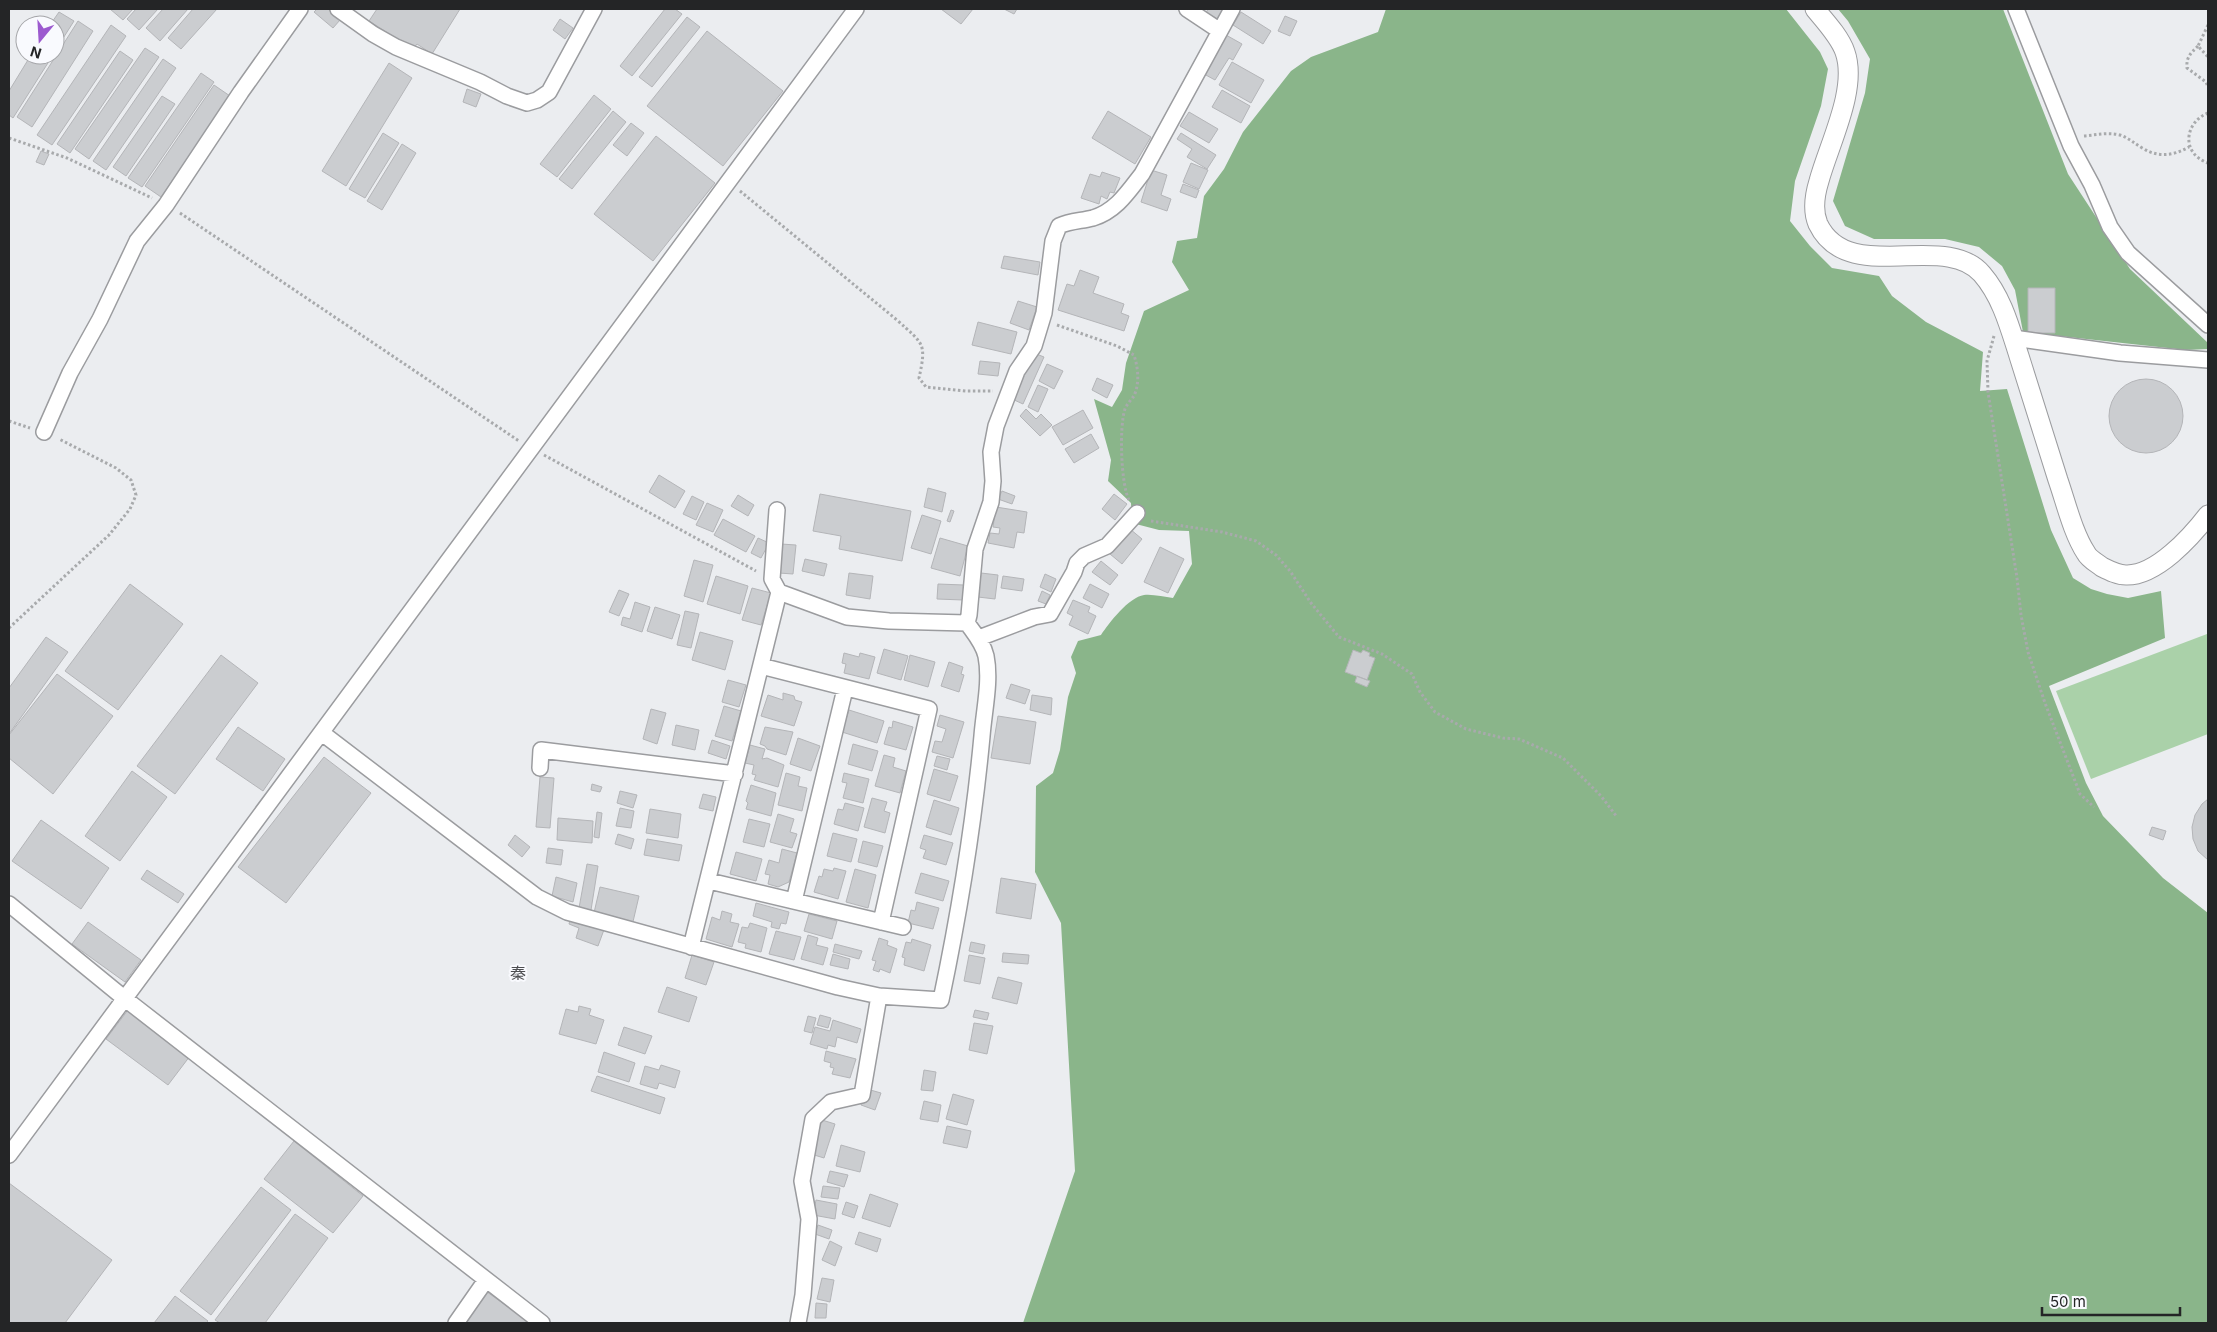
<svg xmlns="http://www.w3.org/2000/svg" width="2217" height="1332" viewBox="0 0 2217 1332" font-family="Inter,'Noto Sans JP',sans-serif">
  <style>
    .green { fill: #aad1a9 }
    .forest { fill: #8ab58a }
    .building { fill: #cbcdd0; stroke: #b4b5b8 }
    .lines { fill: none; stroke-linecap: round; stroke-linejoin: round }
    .minor-casing { stroke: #9b9c9f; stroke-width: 18 }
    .tertiary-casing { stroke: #9b9c9f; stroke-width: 21 }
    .path { stroke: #a8aaac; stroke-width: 3; stroke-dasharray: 2.5 2.5; stroke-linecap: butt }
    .minor { stroke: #fff; stroke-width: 15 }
    .tertiary { stroke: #fff; stroke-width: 19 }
    .labels { text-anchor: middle; stroke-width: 4; stroke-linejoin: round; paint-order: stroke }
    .quarter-label { font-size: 16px; fill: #4d4e51; stroke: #f9fafe }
  </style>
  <rect width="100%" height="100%" fill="#ebedf0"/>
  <path class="green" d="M2207,634L2208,734L2091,779L2056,691Z"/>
  <path class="forest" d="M1386,9H1786L1820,52L1828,69L1821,106L1795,181L1790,221L1810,246L1832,268L1879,276L1892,296L1926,322L1983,352L1980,391L2007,389L2051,530L2073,578L2091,589L2107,594L2128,598L2161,591L2165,638L2049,686L2086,783L2103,816L2163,878L2208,913V1323H1023L1075,1171L1061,923L1035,872L1036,786L1053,773L1060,750L1068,697L1076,673L1071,657L1078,641L1101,635C1109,623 1129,597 1144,595C1153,594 1164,597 1173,598L1192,564L1189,531L1159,530L1132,523L1131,503L1108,481L1111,460L1094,399L1112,407L1122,390L1126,363L1144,311L1189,290L1172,262L1177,241L1197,238L1204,196L1224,169L1243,132L1291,71L1311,57L1378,32Z
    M1838,9H2003L2068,174L2130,269L2208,343V349L2186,350L2023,332L2015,290L2002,266L1979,247L1945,239H1874L1845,226L1833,201L1865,93L1870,59L1848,21Z"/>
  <path class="building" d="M110,9H133L123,20Z
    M136,9H158L139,30L127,19Z
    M163,9H188L160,41L146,28Z
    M193,9H217L181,49L168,38Z
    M317,9H328L340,20L333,28L314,12Z
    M377,9H460L432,54L417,44L413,49L369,21Z
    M665,9H675L682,14L632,76L620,66Z
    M941,9H973L961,24Z
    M1004,9H1017L1014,14Z
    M1208,9H1226L1220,20L1206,13Z
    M59,12L74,21L55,51V25H50Z
    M1241,12L1271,31L1263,44L1233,25Z
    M1285,16L1297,21L1290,36L1278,31Z
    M687,17L700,27L652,87L639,77Z
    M560,19L573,28L565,39L553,30Z
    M78,21L93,31L32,127L17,117Z
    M111,25L126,36L52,145L37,135Z
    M707,31L783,91L723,166L647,106Z
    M1226,35L1242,44L1233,60L1229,58L1215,80L1204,74Z
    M145,48L159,57L89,159L75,149Z
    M120,51L133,60L70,153L57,144Z
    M31,55H53L13,118L9,115V91Z
    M163,59L176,68L106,170L93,161Z
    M1232,62L1264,80L1251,103L1219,85Z
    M389,63L412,78L346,186L322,171Z
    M201,73L214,82L142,187L128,178Z
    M214,85L230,96L161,197L145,186Z
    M467,89L481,94L476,107L463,102Z
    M1222,90L1250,106L1241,123L1212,107Z
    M594,95L611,109L557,177L540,164Z
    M162,96L175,104L126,176L113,167Z
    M613,111L626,122L572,189L559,179Z
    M1108,111L1151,137L1135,164L1092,138Z
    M1189,112L1218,129L1209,143L1180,126Z
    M631,123L644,133L627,156L613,145Z
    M383,133L399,143L365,198L349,189Z
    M1181,133L1216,155L1207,169L1187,157L1192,149L1177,139Z
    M656,136L715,183L653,261L594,214Z
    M402,144L416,153L382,210L367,201Z
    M41,151L49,154L44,165L36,162Z
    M1191,163L1208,170L1199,189L1183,182Z
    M1151,170L1167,175L1161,195L1171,199L1167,211L1141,202Z
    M1102,172L1120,178L1114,193L1110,192L1107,199L1101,196L1099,204L1081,198L1090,174L1100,177Z
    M1183,184L1199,190L1196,198L1180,192Z
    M1004,256L1040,262L1038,275L1001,268Z
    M1080,270L1099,277L1093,293L1124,304L1121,313L1129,316L1124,331L1058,310L1067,284L1074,286Z
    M2028,288H2055V333H2028Z
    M1018,301L1037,307L1029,330L1010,323Z
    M978,322L1017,332L1011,354L972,345Z
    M1034,353L1044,357L1023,404L1012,399Z
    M980,361L1000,363L998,376L978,374Z
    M1047,364L1063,371L1054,389L1039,381Z
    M1097,378L1113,385L1107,398L1092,390Z
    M2109 416a37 37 0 1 1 74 0a37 37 0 1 1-74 0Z
    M1038,385L1048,389L1038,412L1028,407Z
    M1026,409L1036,419L1041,414L1052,425L1040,436L1020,416Z
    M1083,410L1093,428L1063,445L1052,427Z
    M1091,434L1099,448L1074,463L1065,449Z
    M659,475L685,491L675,508L649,492Z
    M928,488L946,493L942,512L924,507Z
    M1002,491L1015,496L1012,504L998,499Z
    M820,494L911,511L902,561L839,549L841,536L813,531Z
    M1114,494L1127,504L1115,520L1102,509Z
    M738,495L754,505L748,516L731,506Z
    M692,496L704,502L696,520L683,514Z
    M707,503L723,510L713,532L696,525Z
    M996,507L1027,512L1024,533L1017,532L1014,548L988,543L990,533L999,534L1000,528L993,527Z
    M951,510L954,511L950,522L947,521Z
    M922,515L941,521L931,554L911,548Z
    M723,519L755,536L746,552L714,535Z
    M1130,529L1142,539L1122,564L1110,554Z
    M758,538L769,543L761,558L751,553Z
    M940,538L968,546L960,576L931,568Z
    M781,544L796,545L793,574L779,573Z
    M1160,547L1184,559L1168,593L1144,582Z
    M805,559L827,564L824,576L802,571Z
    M694,560L713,565L703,602L684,596Z
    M1101,561L1118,575L1110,585L1092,572Z
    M849,573L873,576L870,599L846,595Z
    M981,573L998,575L995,599L978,597Z
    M1045,574L1056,579L1051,592L1040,587Z
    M716,576L748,586L740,614L707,604Z
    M1003,576L1024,579L1022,591L1001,588Z
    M130,584L183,624L118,710L65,671Z
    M938,584L964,585L963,600L937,599Z
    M1090,584L1109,594L1102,608L1083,598Z
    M752,588L771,593L761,625L742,620Z
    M619,590L629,594L619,616L609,612Z
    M1042,591L1050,595L1046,604L1038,601Z
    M1073,600L1090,607L1088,612L1096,616L1088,634L1069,625L1073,616L1067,613Z
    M635,602L650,607L642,632L621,625L623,617L630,619Z
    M655,607L680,615L672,639L647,631Z
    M685,611L699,614L691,648L677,645Z
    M700,632L733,641L725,670L692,660Z
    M46,637L68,652L9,734V688Z
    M884,649L908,656L901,680L877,673Z
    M1353,650L1361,653L1363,650L1370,653L1369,656L1375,658L1367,680L1345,672Z
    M844,653L859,657L860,653L875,657L869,679L844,673L846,664L842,663Z
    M221,655L258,683L175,794L137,766Z
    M910,655L935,662L928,687L904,680Z
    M949,662L963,667L961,674L964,675L959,692L941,686Z
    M57,674L113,716L53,794L9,758V735Z
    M1357,676L1370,681L1367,687L1355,682Z
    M728,680L746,685L739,707L722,702Z
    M1011,684L1030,690L1025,704L1006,698Z
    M783,693L794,696L795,700L802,702L794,726L761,716L768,695L783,700Z
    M1032,695L1052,698L1051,715L1030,710Z
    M724,706L741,711L732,741L715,736Z
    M651,709L666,713L657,744L643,739Z
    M849,710L884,721L877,743L842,732Z
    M940,715L964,722L953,758L932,752L935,741L942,742L946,729L937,726Z
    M998,716L1036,722L1030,764L991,758Z
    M893,721L913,727L906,750L884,744L889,727L892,728Z
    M676,725L699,730L695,750L672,745Z
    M238,727L285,759L263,791L216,759Z
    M765,727L793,732L786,755L767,749L765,746L760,744Z
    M798,738L820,746L811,771L790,764Z
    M712,740L730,746L726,759L708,753Z
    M853,744L878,751L872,771L848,764Z
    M750,745L765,749L762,759L767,758L784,765L778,787L754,780L756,775L752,774L754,765L745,763Z
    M884,755L895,758L893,767L906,771L900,793L875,786Z
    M937,756L950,759L947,770L934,766Z
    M324,757L371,793L286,903L238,867Z
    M934,769L958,776L950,801L927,794Z
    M132,771L167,797L120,861L85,836Z
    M786,773L800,777L798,786L807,788L802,811L778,805Z
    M844,773L869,779L863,803L843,798L847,783L842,782Z
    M540,777L554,778L550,828L536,827Z
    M592,784L602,787L600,792L591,790Z
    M751,785L776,793L771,816L746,809L748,803L746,801Z
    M620,791L637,795L633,808L617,803Z
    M703,794L716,797L713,811L699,808Z
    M872,798L887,802L884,811L890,813L885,833L864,827Z
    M2208,799V860L2198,851L2193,839L2192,827L2195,815L2202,804Z
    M934,800L959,808L951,835L926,827Z
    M845,803L864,808L858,831L834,824L838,809L843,810Z
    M620,808L634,811L631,828L616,826Z
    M650,809L681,814L678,838L646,833Z
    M597,812L602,813L599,838L594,837Z
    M778,814L794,819L790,832L797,834L792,848L770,842Z
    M558,818L593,821L592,843L557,840Z
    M749,819L770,824L764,847L743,842Z
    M41,820L109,868L81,909L12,861Z
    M2152,827L2166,831L2163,840L2149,835Z
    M833,833L857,839L851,862L827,856Z
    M618,834L634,839L631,849L615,844Z
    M515,835L530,847L522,857L508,845Z
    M924,835L953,843L946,865L923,858L926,850L920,848Z
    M647,839L682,845L679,861L644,855Z
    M863,841L883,846L877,867L858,862Z
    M548,848L563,850L561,865L546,863Z
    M782,849L797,853L789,882L778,887L768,884L770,875L765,874L769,860L779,863Z
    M736,852L762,859L756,881L730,874Z
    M587,864L598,866L591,910L579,908Z
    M834,868L846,871L838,899L814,892L819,876L822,877L824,869L833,871Z
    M855,869L876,875L868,908L846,902Z
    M147,870L184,894L178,903L141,879Z
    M921,873L949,881L943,901L915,893Z
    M556,877L577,883L573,902L552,896Z
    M1001,878L1036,884L1031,919L996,913Z
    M600,887L639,896L632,926L593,917Z
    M917,902L939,908L933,929L908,923L911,910L915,911Z
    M756,903L789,912L786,924L781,923L779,929L771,927L772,922L753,916Z
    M722,911L732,914L730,922L739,924L732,947L706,939L712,917L720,920Z
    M809,914L837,921L832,939L804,931Z
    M571,916L605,927L598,946L576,938L579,928L569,924Z
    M88,922L141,960L125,982L72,944Z
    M750,923L767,928L761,952L745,948L746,944L738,942L742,927L748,928Z
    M776,931L801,937L794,960L769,954Z
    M808,935L818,938L816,945L828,948L823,965L801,959Z
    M879,938L888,941L887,945L897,949L890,973L880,969L879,972L873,970L876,961L872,960Z
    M912,939L931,945L924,971L904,965L905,958L902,957L906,942L911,943Z
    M971,942L985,945L983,954L969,951Z
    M835,944L862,951L859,959L833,952Z
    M1003,953L1029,955L1028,964L1002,962Z
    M833,954L850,959L848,969L830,965Z
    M692,955L714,962L706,985L685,978Z
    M969,955L985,958L980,984L964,981Z
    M998,977L1022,983L1017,1004L992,998Z
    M667,987L697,997L689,1022L658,1012Z
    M579,1006L591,1009L589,1015L604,1020L596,1044L559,1034L566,1009L578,1012Z
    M128,1010L190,1056L168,1085L106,1039Z
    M975,1010L989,1013L987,1020L973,1017Z
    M820,1015L831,1018L828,1028L817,1025Z
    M808,1016L816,1018L812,1033L804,1031Z
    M833,1020L861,1029L857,1043L837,1037L835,1047L828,1045L827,1049L810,1044L815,1027L830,1031Z
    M974,1023L993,1026L987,1054L969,1050Z
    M624,1027L652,1036L645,1054L618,1045Z
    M826,1051L856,1059L850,1078L832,1074L834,1068L830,1067L831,1063L824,1061Z
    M604,1052L635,1063L629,1082L598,1072Z
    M661,1065L680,1071L675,1088L659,1083L657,1089L640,1084L645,1066L659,1070Z
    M924,1070L936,1072L933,1091L921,1090Z
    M597,1076L665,1098L660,1114L591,1091Z
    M867,1089L881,1093L875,1110L861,1105Z
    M953,1094L974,1100L967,1125L946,1119Z
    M924,1101L941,1105L938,1122L920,1119Z
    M822,1120L835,1124L824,1158L811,1154Z
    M947,1126L971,1131L967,1148L943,1143Z
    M294,1141L363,1196L333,1233L264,1179Z
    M841,1145L865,1152L860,1172L836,1166Z
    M830,1171L848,1175L844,1187L827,1182Z
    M9,1183L112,1260L65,1323H9Z
    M823,1186L840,1188L838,1199L821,1197Z
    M261,1187L291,1210L211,1315L180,1291Z
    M870,1194L898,1204L890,1227L862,1218Z
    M816,1200L837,1204L835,1219L813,1215Z
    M846,1202L858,1206L854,1218L842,1214Z
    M295,1214L328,1238L265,1323H220L215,1320Z
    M818,1225L832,1230L829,1239L815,1234Z
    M859,1232L881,1239L877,1252L855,1244Z
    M830,1241L842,1247L835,1266L822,1260Z
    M822,1278L834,1280L830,1302L817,1299Z
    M487,1292L531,1323H465Z
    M175,1296L208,1321L206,1323H154Z
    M816,1303L827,1304L826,1318H815Z"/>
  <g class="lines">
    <g class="minor-casing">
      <path id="minor" d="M338,9L373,34L396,47L480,82L507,96L527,103L537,100L549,92L594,9
        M1187,9L1220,31
        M2016,9L2071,146L2092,185L2110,227L2128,253L2208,325
        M2013,338L2120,353L2208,360
        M44,432L70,373L100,319L137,241L166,205L241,92L300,9
        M779,592L847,617L889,621L967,623
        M979,638L1034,617L1050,614L1074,572L1077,563L1084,556L1107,546L1137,513
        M761,666L929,709L881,922
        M322,733L537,897L567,912L838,987L879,996L941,1000C959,914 974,822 982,736C984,710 991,681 986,656C983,643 974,633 967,623L969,615L975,549L991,502L993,481L991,452L996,426L1017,371L1034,346L1044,313L1053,241L1059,226C1070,221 1081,221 1093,218C1116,211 1128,192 1142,174L1232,9
        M540,768L541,750L735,774
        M709,881L903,927
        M794,901L845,689
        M9,904L124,998L542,1323
        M691,947L779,592L772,579L777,510
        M9,1155L856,9
        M456,1323L486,1280
        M798,1323L803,1295L809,1219L802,1181L813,1119L831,1102L862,1095L879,996"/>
    </g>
    <g class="tertiary-casing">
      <path id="tertiary" d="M1815,9C1825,21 1840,37 1845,52C1858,89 1829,144 1819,181C1815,194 1812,210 1818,224C1848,287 1945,230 1982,274C2002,297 2010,328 2019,356C2032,398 2045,439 2058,480C2066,503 2073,533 2086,553C2089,559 2097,563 2102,567C2110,571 2118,575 2126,575C2156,576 2191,537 2208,515"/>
    </g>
    <path class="path" d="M2208,25L2198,46L2208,57
      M2198,46C2191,53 2186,57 2187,68L2206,82L2208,87
      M2208,113C2185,122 2180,153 2208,163
      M2084,136C2096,135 2107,132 2120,135C2129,138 2135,144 2144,149C2159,158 2175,155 2189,147
      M9,138L67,158L152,198
      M740,191L897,320C923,344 927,342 919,378L926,387L966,391H993
      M180,213L519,441
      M1057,325L1117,346L1134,355C1138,368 1140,382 1134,396C1131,400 1127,404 1125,409C1119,426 1121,485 1129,500
      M1994,336L1987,361L1988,392L2017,578L2021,615L2028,652L2045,703L2080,794L2094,807
      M9,421L30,428
      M544,455L756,571
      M1151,521L1222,532L1256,541L1276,555L1290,571L1311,603L1339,637L1382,654L1412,674L1420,692L1435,712L1466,729L1503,738L1519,739L1563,758L1601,796L1617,817
      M9,628L109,535L130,509L136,495L131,480L116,468L59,439"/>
    <use href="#minor" class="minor"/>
    <use href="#tertiary" class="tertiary"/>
  </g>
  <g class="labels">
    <g class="quarter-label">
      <text x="518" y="979">秦</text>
    </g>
  </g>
  <rect width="2217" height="1332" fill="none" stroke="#242526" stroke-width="20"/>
  <g transform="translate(40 40) rotate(198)"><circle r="24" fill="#f9fafe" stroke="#a4a5a8"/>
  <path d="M0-4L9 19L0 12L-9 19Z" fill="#9c5acf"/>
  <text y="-8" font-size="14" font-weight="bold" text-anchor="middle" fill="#242526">N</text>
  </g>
  <path d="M2042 1307v8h138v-8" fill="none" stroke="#242526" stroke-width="2.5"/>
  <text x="2050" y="1307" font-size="15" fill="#242526" stroke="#f9fafe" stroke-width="4" paint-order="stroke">50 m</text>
</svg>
